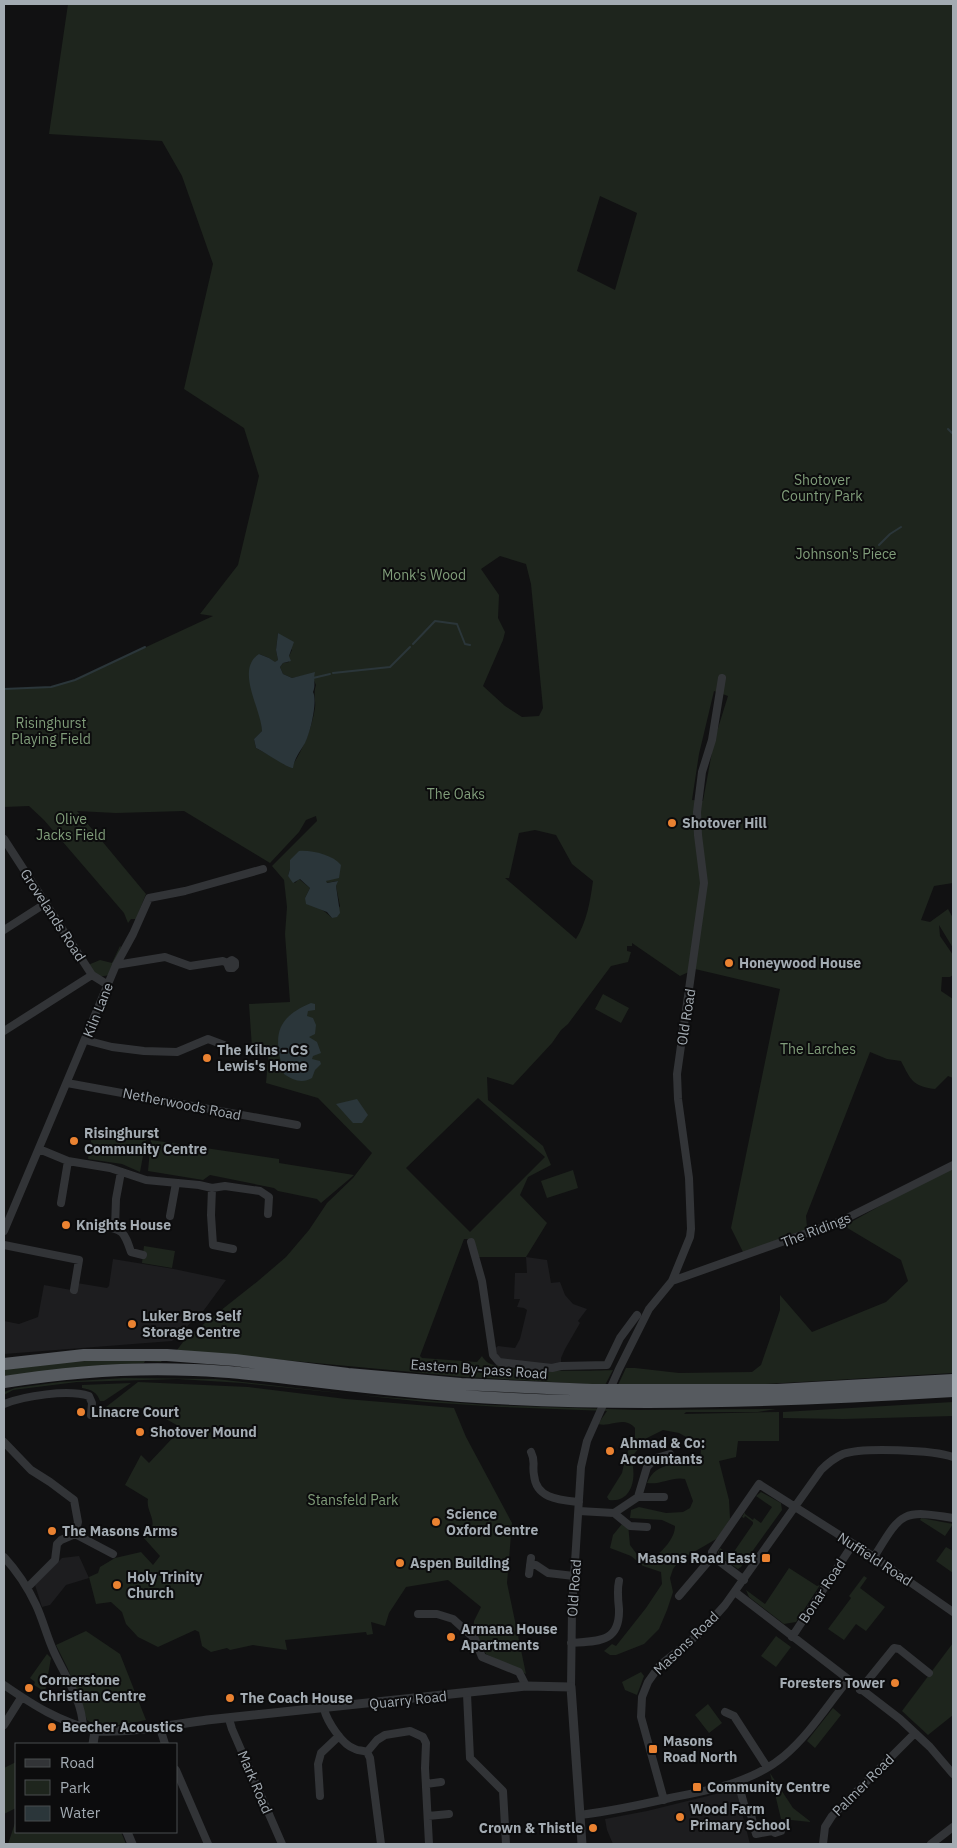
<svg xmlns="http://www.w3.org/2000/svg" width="957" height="1848" viewBox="0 0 957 1848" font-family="'IBM Plex Sans',sans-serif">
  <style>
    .built { fill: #1d1d1f }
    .green { fill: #1e251d; fill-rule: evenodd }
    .water { fill: #2b363a }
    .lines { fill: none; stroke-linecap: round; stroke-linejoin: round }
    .stream { stroke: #2b363a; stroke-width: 2 }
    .minor { stroke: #323437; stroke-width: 8 }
    .tertiary { stroke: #323437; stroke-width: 9 }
    .trunk { stroke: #565a5f; stroke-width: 12 }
    .poi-dot { fill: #ea8231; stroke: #0c0c0d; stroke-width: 2 }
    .labels { text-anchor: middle; stroke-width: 4; stroke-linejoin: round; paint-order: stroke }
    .park-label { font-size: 14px; fill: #809d7a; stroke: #0c0c0d }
    .poi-label { font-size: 14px; font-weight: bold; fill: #a3abb2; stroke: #0c0c0d; text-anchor: start }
    .street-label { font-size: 14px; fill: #a3abb2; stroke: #0c0c0d }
  </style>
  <rect width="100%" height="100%" fill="#111112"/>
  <path class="built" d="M526,1257L547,1260L551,1283L560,1282L565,1295L573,1304L587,1309L578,1321L580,1323L565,1349L561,1358V1366L499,1362L492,1351L498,1346L515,1348L520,1339L527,1310L524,1308L517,1307L520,1299H514L515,1273H527Z
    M113,1259L174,1269L226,1280L204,1310L172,1341L4,1354V1321L19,1324L38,1317L44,1285L71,1290L77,1283L107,1288L109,1286Z
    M79,1556L89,1578L66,1585L50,1605L42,1607L35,1585L62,1558Z
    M736,1789L750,1844H613L607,1830L605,1819L647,1811Z"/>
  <path class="green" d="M68,4H953V883L934,886L921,920L930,922L948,909L953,918V948L939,925L940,936L953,955V975L950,977H942L941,991L953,999V1078L948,1076L935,1089C912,1086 911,1080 901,1061L887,1059L870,1052L806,1216L807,1227L810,1233L745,1256L731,1228L780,989L695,969L680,976L632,943V946H627V951L631,952L628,962L611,966L568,1024L561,1030L552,1043L513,1085L487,1077L488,1100L543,1146L551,1165L528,1177L520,1195L547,1223L526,1257H476L473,1239H464L420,1356L422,1358L477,1362L482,1356C483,1358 486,1361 487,1362C504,1373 590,1371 613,1370L605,1385L465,1377L177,1350L186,1338L258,1281L286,1257L309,1230L327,1203L353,1178L372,1153L318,1098L266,1083L269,1049L252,1048L249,1004L290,1002L285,934L287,907L284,880L272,866L317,821L316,816L306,820L299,832L270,863L184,811L116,813L77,811L146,894L136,919H131L128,923L124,913L44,820L29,806L4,807V689L51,687L75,680L213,616L200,614L238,565L259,476L244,428L184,389L213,264L182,176L162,141L49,134ZM600,196L637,213L615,290L577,271ZM500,556L526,564L531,584L543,708L539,716L522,717L505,706L483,686L503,640L505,632L498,618L499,595L481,569ZM278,633L292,650L289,656V662L283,663L280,667L283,674L292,678L311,674L316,685C313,694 316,700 315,708C312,727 304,747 294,763L278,760L256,748L254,739L262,731L259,654L269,658L275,663L278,660L276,650ZM714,691L728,696L714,741L703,801L692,800L699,754ZM535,830L556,835L572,864L593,881C590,902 587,921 576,939L505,878H509L519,833ZM329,857L335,861L328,880L326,881V883L337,881L336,886L340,906L332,918C324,909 313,907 305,898L310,888L299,879L295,883L288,876L290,869ZM478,1098L545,1157L470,1232L406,1168Z
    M120,946L121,947L110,974C99,980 94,973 88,965L100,960L112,963Z
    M603,994L629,1008L621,1023L595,1009Z
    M93,1130L146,1140L140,1172L122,1164L88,1159Z
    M151,1140L279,1159V1163L354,1175L321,1203L317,1199L278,1191L274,1188L210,1175L203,1180L148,1171Z
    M953,1165V1373L749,1385H618L626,1368H635L679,1373L752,1372L761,1365L780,1310V1295L812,1332L886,1302L908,1281L901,1260L844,1226Z
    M573,1170L578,1188L547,1198L541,1181Z
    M144,1246L175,1251L172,1268L142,1263Z
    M163,1359L161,1362L145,1361L144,1363L4,1376V1368L48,1362Z
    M124,1378L216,1379L358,1395L486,1405L639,1410L776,1409L758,1412H686L684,1414L779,1412V1441H738L736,1457L719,1461L729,1500L730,1519L718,1538L680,1560L673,1569L670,1578L673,1592L667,1610L659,1629L644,1644L616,1655H610L604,1651L612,1644L616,1646L646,1608L662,1584L661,1572L643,1566L631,1556L610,1548L613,1535L622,1524H628L630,1545L639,1557L653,1559C662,1551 675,1539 675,1526L662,1520L630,1518L631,1510L639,1507L666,1513L683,1512L690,1508L693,1501L685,1479C674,1476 660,1485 647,1483C656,1460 680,1465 700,1464L701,1450L697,1443L679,1433L663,1430L647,1438L631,1458C637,1476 633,1503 609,1500L607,1497L622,1473L626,1455L635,1437V1428C623,1415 611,1428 598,1424L607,1411L501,1407L426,1402L242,1383L178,1379L77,1382L13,1390L4,1395V1392L15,1388L60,1382Z
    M138,1382L248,1387L346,1399L454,1408L466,1437L512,1523L507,1583L526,1674L486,1654L473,1636L474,1621L481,1607L448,1580L406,1587L389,1613L385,1626L371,1622L373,1634L367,1635L366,1632L285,1640L287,1650L253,1645L230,1650L227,1648L211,1652L202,1646L199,1632L195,1630L158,1647L138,1637L126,1624L122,1612L111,1602L96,1604L89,1577L98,1573L100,1567L115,1558L141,1552L153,1565L160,1556L143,1537C163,1524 145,1513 148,1499L125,1485L141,1455L149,1463L182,1428L150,1410L137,1407H106Z
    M131,1383L104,1401H100C97,1392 92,1390 82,1388V1385Z
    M953,1402V1416L843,1419L783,1418V1412Z
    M761,1492L781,1503L782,1510L741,1567L738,1569L718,1555V1552L720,1548L731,1556L753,1524V1522L745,1516L744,1518L742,1517L745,1512V1514L753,1520L754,1518L761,1523L772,1507L756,1496Z
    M921,1518L953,1524L945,1536L920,1520Z
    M946,1547L953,1551V1573L936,1561Z
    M789,1568L817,1586L820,1585L796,1622L784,1624L749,1597L746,1590L765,1604Z
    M864,1576L867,1578L860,1588L885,1607L866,1631L856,1624L844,1640L828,1629L851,1598L849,1596Z
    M86,1631L120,1654L146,1720C129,1723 102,1731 87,1720L68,1669L56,1645Z
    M776,1636L791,1647L776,1667L761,1656Z
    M953,1643V1715L928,1735L902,1711Z
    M47,1654L51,1658L45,1692L34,1685L35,1682L30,1678Z
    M641,1672L644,1676L637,1695L625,1690L622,1682Z
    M708,1704L722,1723L709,1733L695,1715Z
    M833,1708L841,1715L815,1748L807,1741Z
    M16,1762V1808L4,1814V1768Z
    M770,1773L793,1808L811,1822L781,1819Z
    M16,1820V1832H121L126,1844H8Z"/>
  <path class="water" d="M278,633L294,642L289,656L291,661L283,663L280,667L283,674L292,678L315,672C313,679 316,685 313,692C318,701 310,734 305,743C301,750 294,759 293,768C287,768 265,752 256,748L254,739L262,731C261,708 235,670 259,654L269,658L275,662L278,660L276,650Z
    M299,851C312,850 333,855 341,865L339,878L326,881L327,883L338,881L336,886L340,913L337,917L332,918L327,912L306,904L305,898L310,888L300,879L293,883L288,876L290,869V860Z
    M311,1003L315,1004V1010L308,1011L307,1016L313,1018L316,1025L315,1034L309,1037L317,1042L321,1053L313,1056L312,1059L320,1061L321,1064L315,1070L312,1078C302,1084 293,1080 284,1074C274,1038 273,1019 311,1003Z
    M357,1099L368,1115L362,1123H353L336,1104Z"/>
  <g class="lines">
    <path class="stream" d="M948,429L953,434
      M879,545L890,534L901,527
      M413,644L435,621L457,624L465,644L470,645
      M333,673L390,667L410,647
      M313,678L330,674
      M4,689L51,687L75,680L145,647"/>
    <path class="minor" d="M4,839L92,975L108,985
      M4,930L46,903
      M116,965L165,957L190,966L223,961L227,963L232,960L235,962V966L233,968H229L227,963
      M4,1031L92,975
      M85,1040L112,1047L144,1051L177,1052L208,1039L224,1045
      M67,1083L297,1125
      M39,1149L68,1161L110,1168L146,1180L199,1185L212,1188L225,1186L260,1191L269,1197L268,1214
      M212,1188L211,1215L213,1245L233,1249
      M61,1203L68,1161
      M170,1216L176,1183
      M100,1226C123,1229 124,1231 131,1252L143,1255
      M115,1228L116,1199L121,1172
      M4,1231L116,965L133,934L149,898L185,891L263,869
      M471,1242L482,1281L493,1355L499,1362L552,1368L561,1366L607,1365L620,1338L637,1315
      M4,1245L79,1260L74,1290
      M672,1281L841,1221L953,1165
      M4,1404C24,1396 68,1389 89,1396L92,1403L91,1415
      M4,1442L31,1470L50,1482L74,1500L78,1522L75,1534
      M531,1452C536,1462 532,1465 534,1475C536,1499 560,1500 579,1502
      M638,1497H664
      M579,1511L614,1513L638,1497L647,1467L656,1458L670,1454
      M614,1513L630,1526L647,1527
      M75,1534L113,1554
      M4,1557C16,1570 28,1588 36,1605C43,1620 47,1637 54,1652C65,1676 82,1700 83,1727
      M874,1557C901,1513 901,1509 953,1518
      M530,1565H536L548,1573L574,1576
      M529,1574L531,1558
      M744,1580L715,1558L712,1552L759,1484L874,1557L953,1612
      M27,1588L55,1560L57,1544L61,1540L75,1534
      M735,1592L900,1719L930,1747L953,1774
      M679,1596L713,1556
      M418,1614H437L453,1619L475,1639L482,1657L519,1672L526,1686
      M792,1637L853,1544
      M571,1643C598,1641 620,1643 619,1609C618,1600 617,1590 619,1581
      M4,1685C36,1707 57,1720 95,1731
      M571,1687L572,1610L581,1467L587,1441L619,1369L649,1309L672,1281L690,1237L691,1229L689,1178L678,1099L677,1074L704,883L698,835L697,812L702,772L712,740L722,678
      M860,1690L894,1648L899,1649L929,1673
      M467,1694L470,1758L503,1791L506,1844
      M324,1709C327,1721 342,1745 355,1749C359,1751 362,1750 367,1752L370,1758L381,1844
      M725,1712L734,1716L767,1767
      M229,1719L232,1729L282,1844
      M4,1725L21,1698
      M160,1728L165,1744
      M367,1752L377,1740L385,1735L410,1731L423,1737L426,1743L425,1768L429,1844
      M176,1770L208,1844
      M738,1782L745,1808L751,1815L756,1834L772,1831L775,1833L781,1831
      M426,1784L441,1782
      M320,1796L318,1764L321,1753L339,1736
      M664,1800L641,1717L642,1697L648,1682L660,1665L700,1633L725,1605L821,1470C827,1464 834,1458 843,1454C862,1447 934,1450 953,1457
      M580,1815C611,1811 640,1805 670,1798C709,1790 752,1783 784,1756C809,1735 827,1706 848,1680
      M428,1816L449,1814
      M823,1844L825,1827L832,1816L915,1733
      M931,1844L953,1827"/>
    <path class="tertiary" d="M93,1744L95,1731C133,1733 170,1725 207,1720L526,1686L571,1687L582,1844
      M127,1832L132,1844"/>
    <path class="trunk" d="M4,1364L84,1355H167L235,1360L348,1374L461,1384L592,1390H777L953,1380
      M4,1382C67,1372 130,1367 194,1370C234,1371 274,1377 313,1381C362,1387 412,1392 461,1396C625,1407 789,1401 953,1391"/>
  </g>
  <g class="poi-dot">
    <circle cx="672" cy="823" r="5"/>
    <circle cx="729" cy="963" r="5"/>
    <circle cx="207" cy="1058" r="5"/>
    <circle cx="74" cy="1141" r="5"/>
    <circle cx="66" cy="1225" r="5"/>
    <circle cx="132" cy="1324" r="5"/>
    <circle cx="81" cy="1412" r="5"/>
    <circle cx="140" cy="1432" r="5"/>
    <circle cx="610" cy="1451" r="5"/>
    <circle cx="436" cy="1522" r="5"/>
    <circle cx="52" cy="1531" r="5"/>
    <rect x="761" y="1553" width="10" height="10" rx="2.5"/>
    <circle cx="400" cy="1563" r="5"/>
    <circle cx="117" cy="1585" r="5"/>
    <circle cx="451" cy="1637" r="5"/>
    <circle cx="895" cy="1683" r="5"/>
    <circle cx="29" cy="1688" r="5"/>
    <circle cx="230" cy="1698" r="5"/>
    <circle cx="52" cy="1727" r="5"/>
    <rect x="648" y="1744" width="10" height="10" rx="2.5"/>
    <rect x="692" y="1782" width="10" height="10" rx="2.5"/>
    <circle cx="680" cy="1817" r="5"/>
    <circle cx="593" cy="1828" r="5"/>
  </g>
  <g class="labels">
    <g class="park-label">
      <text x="822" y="485">Shotover<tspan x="822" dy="16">Country Park</tspan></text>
      <text x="846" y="559">Johnson's Piece</text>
      <text x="424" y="580">Monk's Wood</text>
      <text x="51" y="728">Risinghurst<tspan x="51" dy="16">Playing Field</tspan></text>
      <text x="456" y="799">The Oaks</text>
      <text x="71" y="824">Olive<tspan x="71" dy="16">Jacks Field</tspan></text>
      <text x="818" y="1054">The Larches</text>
      <text x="353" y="1505">Stansfeld Park</text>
    </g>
    <g class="poi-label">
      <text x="682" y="828">Shotover Hill</text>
      <text x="739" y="968">Honeywood House</text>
      <text x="217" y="1055">The Kilns - CS<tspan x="217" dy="16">Lewis's Home</tspan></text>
      <text x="84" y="1138">Risinghurst<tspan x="84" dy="16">Community Centre</tspan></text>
      <text x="76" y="1230">Knights House</text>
      <text x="142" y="1321">Luker Bros Self<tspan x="142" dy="16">Storage Centre</tspan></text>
      <text x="91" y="1417">Linacre Court</text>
      <text x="150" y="1437">Shotover Mound</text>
      <text x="620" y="1448">Ahmad &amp; Co:<tspan x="620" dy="16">Accountants</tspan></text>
      <text x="446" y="1519">Science<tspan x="446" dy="16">Oxford Centre</tspan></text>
      <text x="62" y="1536">The Masons Arms</text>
      <text x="756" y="1563" text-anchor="end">Masons Road East</text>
      <text x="410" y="1568">Aspen Building</text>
      <text x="127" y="1582">Holy Trinity<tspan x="127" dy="16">Church</tspan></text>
      <text x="461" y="1634">Armana House<tspan x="461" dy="16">Apartments</tspan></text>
      <text x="39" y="1685">Cornerstone<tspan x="39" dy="16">Christian Centre</tspan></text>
      <text x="885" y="1688" text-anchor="end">Foresters Tower</text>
      <text x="240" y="1703">The Coach House</text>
      <text x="62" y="1732">Beecher Acoustics</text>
      <text x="663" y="1746">Masons<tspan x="663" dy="16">Road North</tspan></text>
      <text x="707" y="1792">Community Centre</text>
      <text x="690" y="1814">Wood Farm<tspan x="690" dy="16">Primary School</tspan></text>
      <text x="583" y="1833" text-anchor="end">Crown &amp; Thistle</text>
    </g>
    <g class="street-label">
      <text transform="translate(53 915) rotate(57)" y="5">Grovelands Road</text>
      <text transform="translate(98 1010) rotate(-68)" y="5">Kiln Lane</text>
      <text transform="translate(686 1017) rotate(-81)" y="5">Old Road</text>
      <text transform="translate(182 1104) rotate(11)" y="5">Netherwoods Road</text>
      <text transform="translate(816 1230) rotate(-21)" y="5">The Ridings</text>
      <text transform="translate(479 1369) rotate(4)" y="5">Eastern By-pass Road</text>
      <text transform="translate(875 1559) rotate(33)" y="5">Nuffield Road</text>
      <text transform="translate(574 1588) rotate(-86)" y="5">Old Road</text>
      <text transform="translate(822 1591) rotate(-57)" y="5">Bonar Road</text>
      <text transform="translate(686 1643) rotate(-44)" y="5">Masons Road</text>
      <text transform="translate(408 1700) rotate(-6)" y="5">Quarry Road</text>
      <text transform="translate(255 1782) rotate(67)" y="5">Mark Road</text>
      <text transform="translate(863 1785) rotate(-45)" y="5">Palmer Road</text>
    </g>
  </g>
  <rect width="957" height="1848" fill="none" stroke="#a3abb2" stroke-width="10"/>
  <rect x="15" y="1743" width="162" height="90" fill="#0c0c0d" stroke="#484c4f"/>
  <rect x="25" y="1759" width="25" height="8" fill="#323437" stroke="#484c4f"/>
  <text x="60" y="1768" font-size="15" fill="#a3abb2">Road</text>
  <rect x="25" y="1780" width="25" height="15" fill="#1e251d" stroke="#484c4f"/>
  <text x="60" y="1793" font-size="15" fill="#a3abb2">Park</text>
  <rect x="25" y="1806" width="25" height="15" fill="#2b363a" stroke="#484c4f"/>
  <text x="60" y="1818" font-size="15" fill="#a3abb2">Water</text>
</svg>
